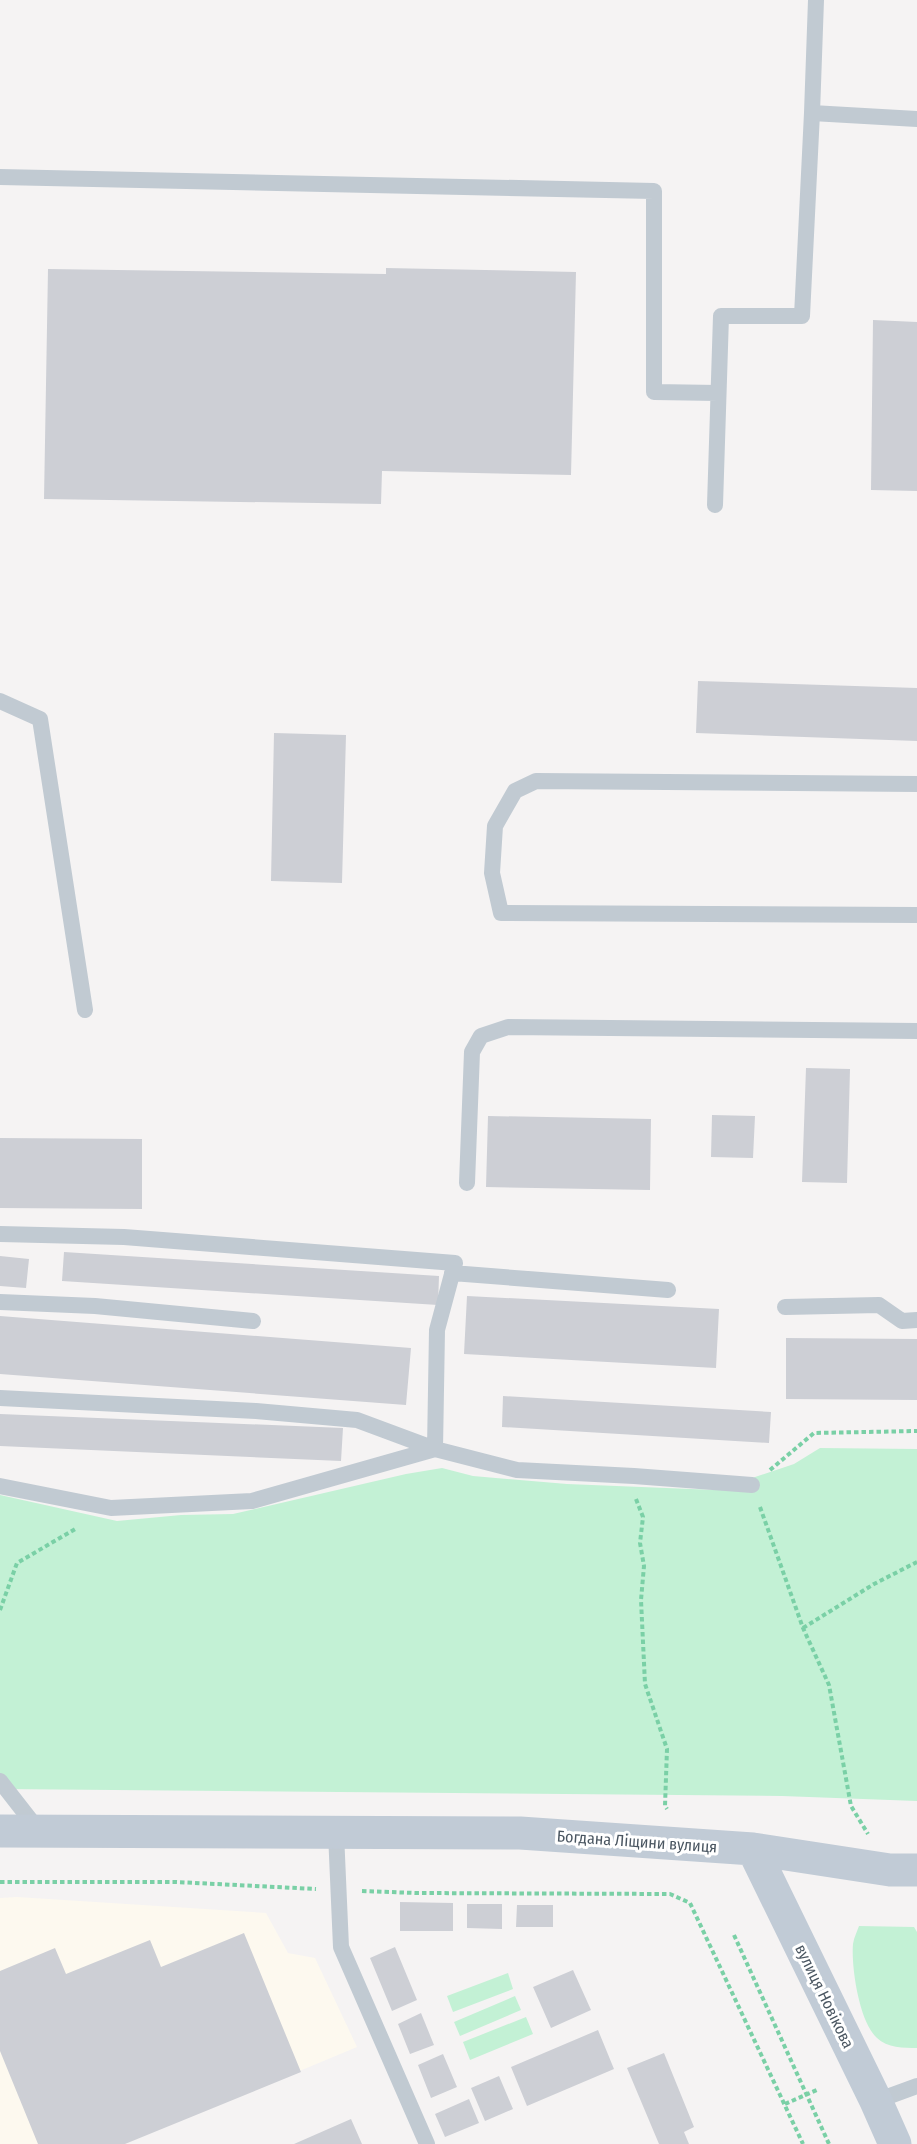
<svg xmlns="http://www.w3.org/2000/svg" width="917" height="2144" viewBox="0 0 917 2144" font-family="'Fira Sans Condensed',sans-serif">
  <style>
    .commercial { fill: #fdf9ef }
    .green { fill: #c3f1d5 }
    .building { fill: #cdcfd5 }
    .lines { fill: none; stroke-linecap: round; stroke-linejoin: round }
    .path { stroke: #7ad0a6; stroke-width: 4; stroke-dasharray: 4.5 3; stroke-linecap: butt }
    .lane { stroke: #c1cad2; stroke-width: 16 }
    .secondary { stroke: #c1cbd6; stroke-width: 33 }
    .labels { text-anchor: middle; stroke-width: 6; stroke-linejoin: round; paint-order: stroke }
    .street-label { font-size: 16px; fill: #4a5661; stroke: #fff }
  </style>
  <rect width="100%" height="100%" fill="#f5f3f3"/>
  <path class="commercial" d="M17,1897L266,1913L288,1953L315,1958L357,2047L124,2144H0V1898Z"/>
  <path class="green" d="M820,1448L917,1449V1801L782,1796L0,1789V1495L117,1521L181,1515L233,1514L406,1474L442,1468L473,1476L567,1484L716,1490L794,1464Z
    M859,1926L914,1927L917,1932V2048C904,2048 887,2048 877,2038C859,2022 851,1966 853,1944C854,1937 857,1932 859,1926Z
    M508,1973L513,1989L453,2012L447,1996Z
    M515,1996L521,2010L460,2036L454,2022Z
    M526,2017L533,2034L470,2060L463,2042Z"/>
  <path class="building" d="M386,268L576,272L571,475L382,471L381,504L44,499L48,269L386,274Z
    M873,320L917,322V491L871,490Z
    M698,681L917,688V741L696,733Z
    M274,733L346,735L342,883L271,881Z
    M806,1068L850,1069L847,1183L802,1182Z
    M712,1115L755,1116L753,1158L711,1157Z
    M488,1116L651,1119L650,1190L486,1187Z
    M0,1138L142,1139V1209L0,1208Z
    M64,1252L439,1276L438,1305L62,1281Z
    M0,1256L29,1259L26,1288L0,1286Z
    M467,1296L719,1309L716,1368L464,1354Z
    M0,1316L411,1348L406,1405L0,1374Z
    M786,1338L917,1339V1400L786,1399Z
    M503,1396L771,1412L769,1443L502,1427Z
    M0,1414L343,1428L341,1461L0,1446Z
    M400,1902L453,1903V1931H400Z
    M467,1904H502V1929L467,1928Z
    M517,1905H553V1927H516Z
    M244,1933L301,2072L125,2144H38L0,2051V1971L55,1948L66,1974L150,1940L161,1967Z
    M395,1947L417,2000L392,2011L370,1958Z
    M573,1970L591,2010L551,2028L533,1987Z
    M421,2013L434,2045L410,2054L398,2024Z
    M598,2030L614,2069L527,2106L511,2067Z
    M664,2053L694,2127L684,2132L689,2144H659L627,2068Z
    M443,2054L457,2087L431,2098L418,2065Z
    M499,2076L513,2109L485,2121L471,2088Z
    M469,2099L479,2123L445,2137L435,2114Z
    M351,2119L362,2144H294Z"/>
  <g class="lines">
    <path class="path" d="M770,1470L814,1433L917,1431
      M636,1499L643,1517L640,1543L644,1566L641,1600L645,1684L667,1749L665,1806L667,1809
      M760,1507L803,1628L829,1685L851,1806L868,1834
      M0,1610L17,1563L77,1528
      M803,1628L874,1584L917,1562
      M0,1882H176L316,1889
      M362,1891L416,1893L670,1894L690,1903L803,2144
      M734,1935L829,2144
      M785,2104L819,2089"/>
    <path class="lane" d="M816,0L812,113L917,119
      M0,177L654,191V392L718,393
      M715,505L721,316H802L812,113
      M0,701L40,719L85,1010
      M917,784L536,781L515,791L495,826L492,873L501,913L917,915
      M467,1183L472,1052L481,1036L508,1027L917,1031
      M0,1234L124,1237L455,1263L437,1330L435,1449L517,1470L634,1476L752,1485
      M452,1273L668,1290
      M0,1302L95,1306L253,1321
      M785,1307L879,1305L902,1321L917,1320
      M0,1398L256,1411L357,1420L435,1449
      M0,1486L111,1508L252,1501L435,1449
      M0,1781L39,1831
      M336,1833L341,1947L427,2144
      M876,2101L917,2086"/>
    <path class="secondary" d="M0,1831L520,1833L753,1849L890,1870H917
      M753,1849L876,2101L895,2144"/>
  </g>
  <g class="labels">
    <g class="street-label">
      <text transform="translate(637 1841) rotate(4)" y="6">Богдана Ліщини вулиця</text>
      <text transform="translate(825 1996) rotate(64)" y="6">вулиця Новікова</text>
    </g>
  </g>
</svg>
